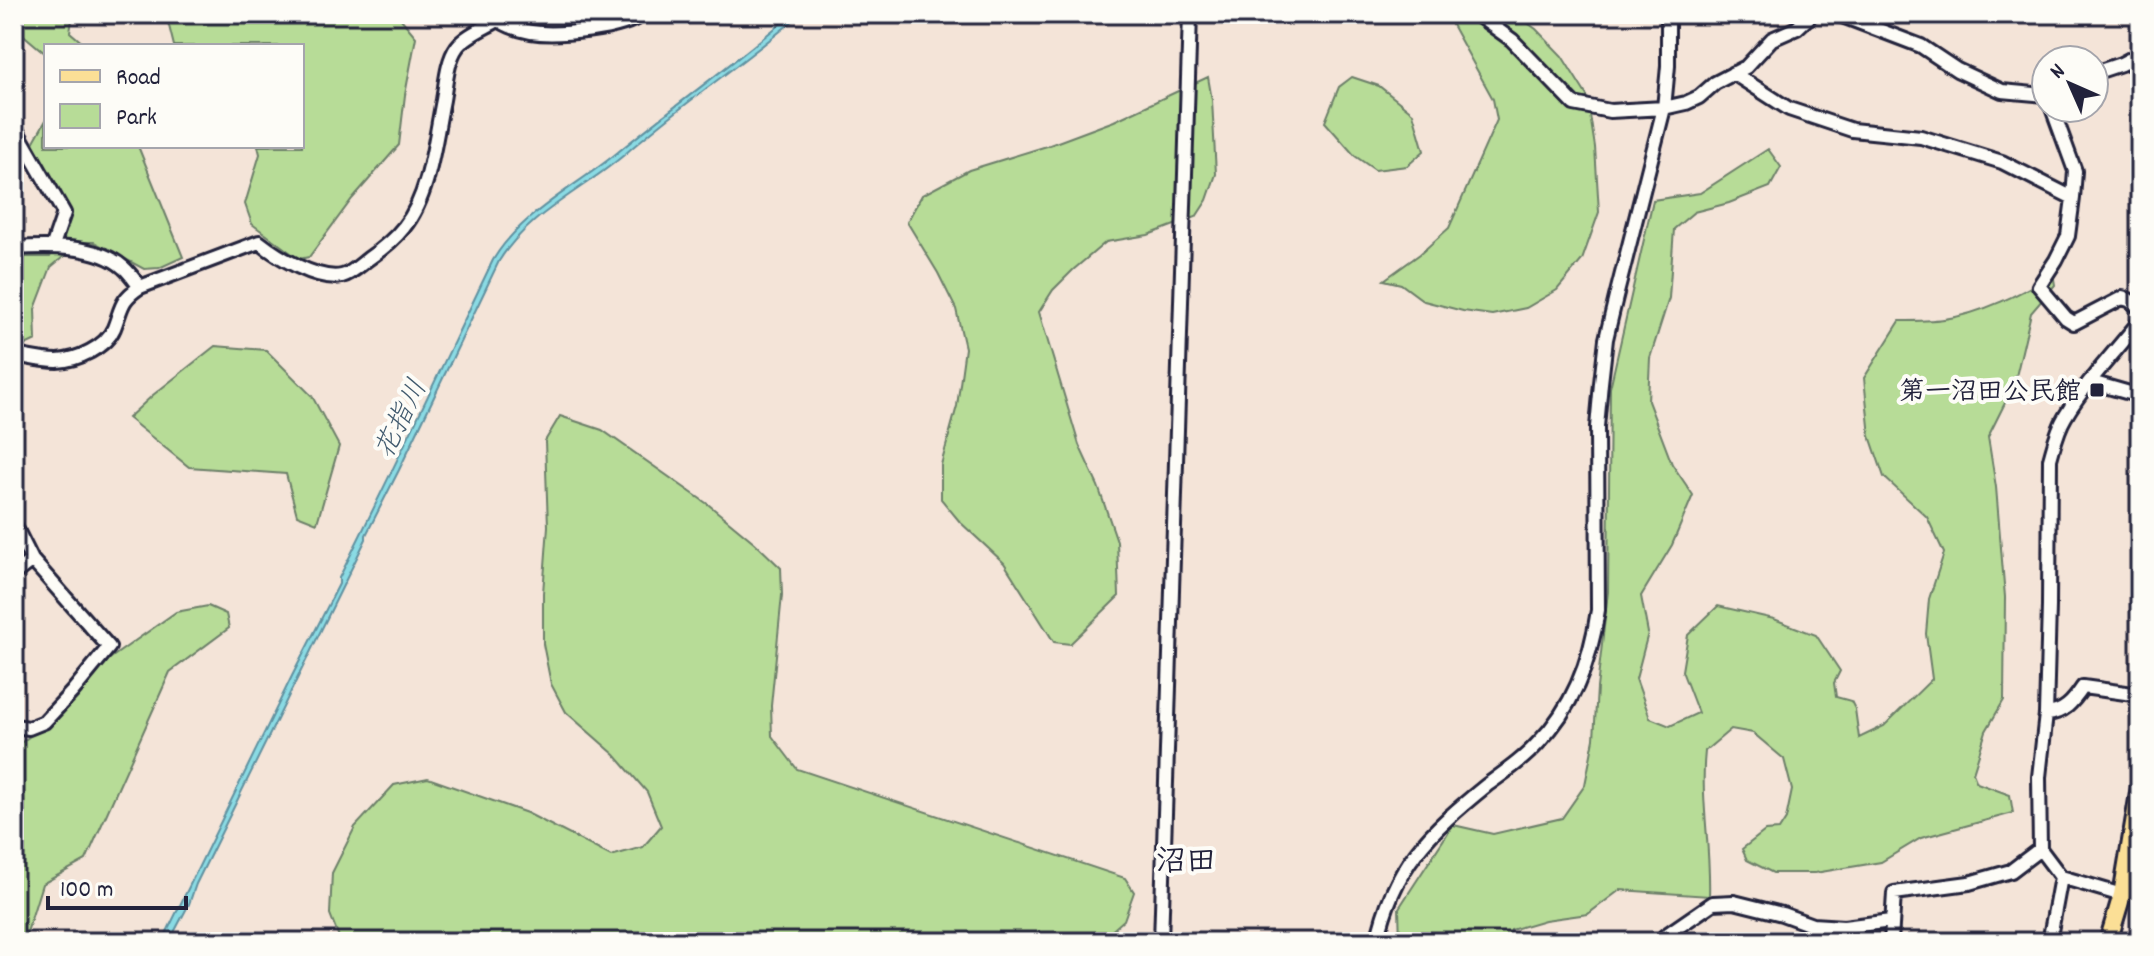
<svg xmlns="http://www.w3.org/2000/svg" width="2154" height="956" viewBox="0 0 2154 956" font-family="Dekko,'Klee One',sans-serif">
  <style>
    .green { fill: #b7dc97; stroke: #6c7f69; stroke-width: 2 }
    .water { fill: #8adbe4; stroke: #6091a0; stroke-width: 2 }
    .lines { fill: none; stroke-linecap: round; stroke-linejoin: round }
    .minor-casing { stroke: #22223b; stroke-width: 18 }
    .major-casing { stroke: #22223b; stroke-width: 22 }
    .minor { stroke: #fdfcf7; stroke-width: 12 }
    .major { stroke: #fbdf96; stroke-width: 16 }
    .poi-dot { fill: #22223b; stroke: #fdfcf7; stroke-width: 3 }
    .labels { text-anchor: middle; stroke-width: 8; stroke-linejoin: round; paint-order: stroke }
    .poi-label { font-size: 26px; font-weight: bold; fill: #22223b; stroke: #fdfcf7; text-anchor: end }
    .water-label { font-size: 28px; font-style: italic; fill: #415a6e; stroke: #fdfcf7 }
    .quarter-label { font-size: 30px; font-weight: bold; fill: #22223b; stroke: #fdfcf7 }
  </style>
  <rect width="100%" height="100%" fill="#f4e4d8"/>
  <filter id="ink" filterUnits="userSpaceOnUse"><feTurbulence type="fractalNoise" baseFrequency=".0125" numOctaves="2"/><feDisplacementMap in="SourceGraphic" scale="16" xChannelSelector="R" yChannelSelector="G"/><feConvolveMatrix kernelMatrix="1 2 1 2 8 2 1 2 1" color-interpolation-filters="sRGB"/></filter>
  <g filter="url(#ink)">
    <path class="green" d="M14,14H73L70,32L84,44L93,46H46V54L14,27Z
      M166,14H397L416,37L405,95L399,145L352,199L309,257L299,259L252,224L245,204L260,154L258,146H302V46H174Z
      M1446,14H1515L1536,29L1562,56L1587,96L1595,147L1599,212L1582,260L1557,290L1526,308L1492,315L1463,311L1424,301L1401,284L1384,280L1420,254L1449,228L1497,120L1493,99Z
      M1208,77L1212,100L1216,174L1207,200L1196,217L1148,235L1106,242L1073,270L1053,290L1039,312L1079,445L1098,486L1117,541L1119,596L1070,644L1054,642L1004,563L960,522L941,499V465L957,406L965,348L956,309L938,273L907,222L922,195L969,170L1047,146L1114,121Z
      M1352,77L1379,86L1413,113L1424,151L1407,166L1375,170L1355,156L1325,122L1339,87Z
      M46,120V146H138L183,257L159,268L144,269L94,242H81L51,267L35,309L36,340L21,347L14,346V257H50L69,219L33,143Z
      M1768,149L1781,167L1770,187L1729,203L1694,212L1674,229L1669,298L1650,358L1648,401L1672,464L1693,495L1672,545L1641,596L1648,633L1636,679L1650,718L1670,726L1698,713L1682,671L1688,635L1718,606L1774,619L1816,635L1840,671L1834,683L1836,697L1851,701L1855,709L1859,738L1884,726L1932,679L1926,634L1929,599L1944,553L1927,517L1884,477L1870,436L1864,378L1900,321C1915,321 1930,321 1944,319C1980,314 2024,293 2053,273L2055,285L2031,313L2014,385L1988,437L1996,487L2005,597L2004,700L1986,731L1973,773L1977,783L2010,795L2013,813L1921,838L1881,862L1815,873H1773L1747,860L1742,849L1765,831L1779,830L1786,819L1792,790L1784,759L1753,733L1731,729L1705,751C1700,799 1711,848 1709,896L1620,890L1588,914L1545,920L1511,930L1510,942H1400L1399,908L1453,825L1493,834L1562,818L1585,785L1594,739L1597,688L1608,592L1610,388L1653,200L1700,193Z
      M215,346L266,350L312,396L339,446L317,523L297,515L286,474L189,467L128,418L153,395Z
      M560,416L602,430L709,505L755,543L781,568L782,595L771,706L772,736L797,769L1125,878L1134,892L1124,920L1099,942H341L330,914L332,873L355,827L394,785L428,778L527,813L611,856L643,847L661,826L647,792L615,755L566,712L551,684L543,644V593L548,526L545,441Z
      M208,606L226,614L229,628L170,672L86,860L42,884L24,942H14V748L49,722L98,667L176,612Z"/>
    <path class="water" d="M792,14H801C744,63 680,105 624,155C583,190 528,214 499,261L399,470L366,535V539L196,884L189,904L169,942H162L292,676L339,584V578C392,473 442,366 493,260C522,212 576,187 618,152C675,105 736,62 792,14Z"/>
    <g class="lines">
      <g class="minor-casing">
        <path id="minor" d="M492,14C501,24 518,30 531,32C556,36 623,30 642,14
          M1476,14L1512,40L1574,104L1610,111L1664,108L1686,103L1699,97L1715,83L1746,67L1772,39L1797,28L1812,14
          M1837,14L1921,46L1957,70L2002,91L2046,95
          M1733,73L1789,109L1852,130L1921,137L2002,162L2073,198L2068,236L2056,260L2039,286L2066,318L2074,323L2122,298L2129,300L2140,308
          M2094,73L2121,64L2140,54
          M2052,108L2075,171L2073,198
          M14,126L64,213L53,245
          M14,248C46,246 98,244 124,268C130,273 135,281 140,287
          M14,355C28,357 43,361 57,361C78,360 106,347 114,328C122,308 120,300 140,287L259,242C278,257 317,281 342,276C351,274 360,265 368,259C381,250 394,240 404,227C430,195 435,139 443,100C446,83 447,61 457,47C466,35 485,28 498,20
          M2091,382L2140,396
          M14,524L32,560L109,647L72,692L44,722L29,728L14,726
          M14,574L32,560
          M2046,714C2064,713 2073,702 2083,687L2140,695
          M2061,877L2122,895
          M1161,942L1190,14
          M1377,942C1393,866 1429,832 1487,785C1505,772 1524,759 1539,742C1574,706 1591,659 1598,610L1597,427L1601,383L1606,339L1616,297L1664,108L1668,66V14
          M1665,942V936L1713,903L1734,902L1782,914L1812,925L1844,927L1891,921
          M1891,942L1894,893L1969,883L2011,871L2040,849
          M2049,942L2061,877L2040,849L2039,777L2046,714L2049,606L2050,459C2054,445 2057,430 2065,417C2085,383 2115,352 2140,321"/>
      </g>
      <g class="major-casing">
        <path id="major" d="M2108,942L2122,895L2140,787"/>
      </g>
      <use href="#minor" class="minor"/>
      <use href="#major" class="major"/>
    </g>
  </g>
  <rect class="poi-dot" x="2089" y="382" width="16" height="16" rx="4"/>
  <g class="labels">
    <g class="poi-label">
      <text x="2081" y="399">第一沼田公民館</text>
    </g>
    <g class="water-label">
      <text transform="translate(399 418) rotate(-64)" y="10">花指川</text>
    </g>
    <g class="quarter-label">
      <text x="1186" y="870">沼田</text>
    </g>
  </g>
  <rect width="2154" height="956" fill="none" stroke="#fdfcf7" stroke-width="48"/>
  <rect x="24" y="24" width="2106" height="908" fill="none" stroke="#22223b" stroke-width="3" filter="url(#ink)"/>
  <rect x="44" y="44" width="260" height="104" fill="#fdfcf7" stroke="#a5a5ac" stroke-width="2"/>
  <rect x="60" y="70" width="40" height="12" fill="#fbdf96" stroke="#a5a5ac" stroke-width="2"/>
  <text x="116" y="84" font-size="24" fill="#22223b">Road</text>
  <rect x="60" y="104" width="40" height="24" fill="#b7dc97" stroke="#a5a5ac" stroke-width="2"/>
  <text x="116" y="124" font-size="24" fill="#22223b">Park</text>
  <g transform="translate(2070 84) rotate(315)"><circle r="38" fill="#fdfcf7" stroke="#a5a5ac" stroke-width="2"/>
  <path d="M0-6L14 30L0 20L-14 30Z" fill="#22223b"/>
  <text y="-12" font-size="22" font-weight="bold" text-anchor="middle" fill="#22223b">N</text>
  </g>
  <path d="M48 896v12h138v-12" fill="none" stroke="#22223b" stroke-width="4"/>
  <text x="60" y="896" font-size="24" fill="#22223b" stroke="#fdfcf7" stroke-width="6" paint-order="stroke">100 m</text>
</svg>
